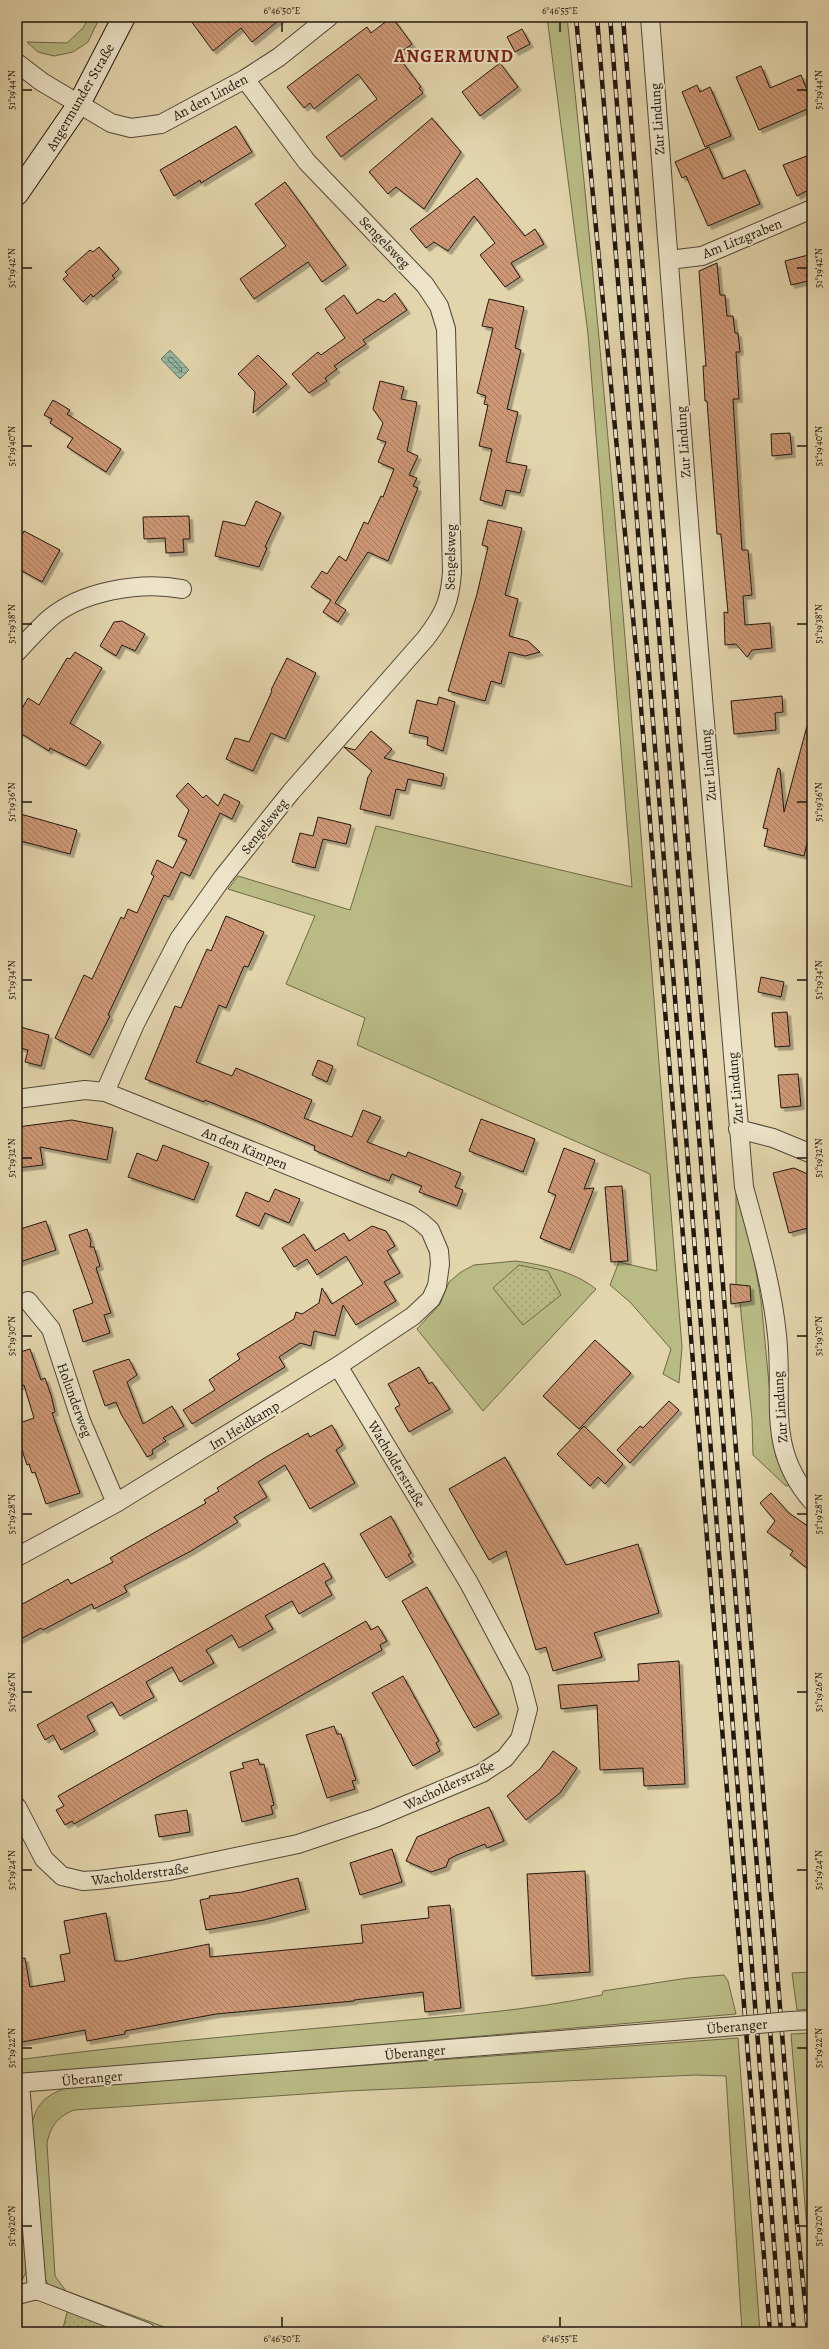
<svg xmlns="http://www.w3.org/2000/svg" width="829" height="2349" viewBox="0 0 829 2349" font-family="Alegreya,serif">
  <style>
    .grass { fill: #b9bb85; stroke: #6d694a }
    .park { fill: url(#park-dots); stroke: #6d694a }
    .water { fill: url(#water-rules); stroke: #677868 }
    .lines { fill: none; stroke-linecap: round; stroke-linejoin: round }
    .shore { stroke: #5c685a; stroke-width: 1 }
    .building { fill: url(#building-back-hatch); stroke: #21170f; filter: url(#shadow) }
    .minor-casing { stroke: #514636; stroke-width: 20 }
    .secondary-casing { stroke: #21170f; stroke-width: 24 }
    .minor { stroke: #ece3c8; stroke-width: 18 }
    .secondary { stroke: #ece3c8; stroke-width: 22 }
    .rail-casing { stroke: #21170f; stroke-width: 4.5 }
    .rail { stroke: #ece3c8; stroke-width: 3; stroke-dasharray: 9; stroke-linecap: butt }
    .minor-bridge-casing { stroke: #514636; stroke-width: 20; stroke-linecap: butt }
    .minor-bridge { stroke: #ece3c8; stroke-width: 18 }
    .ticks { fill: none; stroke: #21170f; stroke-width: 1.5 }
    .labels { text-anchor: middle; stroke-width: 4; stroke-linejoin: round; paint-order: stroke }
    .street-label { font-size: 14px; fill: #21170f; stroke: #ece3c8 }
    .district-label { font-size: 18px; font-weight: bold; letter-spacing: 1px; fill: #7a1f14; stroke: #ece3c8 }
    .neatline { fill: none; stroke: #21170f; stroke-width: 1.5 }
    .ticks-label { font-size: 10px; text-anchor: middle; fill: #21170f }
  </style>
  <defs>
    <pattern id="park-dots" width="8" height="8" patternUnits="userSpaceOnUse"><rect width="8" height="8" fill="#b9bb85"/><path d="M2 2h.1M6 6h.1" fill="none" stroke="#9fa072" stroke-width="1.8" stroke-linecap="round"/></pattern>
    <pattern id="water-rules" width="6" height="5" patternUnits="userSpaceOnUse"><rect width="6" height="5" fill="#96b9a4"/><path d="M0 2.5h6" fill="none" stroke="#819e8c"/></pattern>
    <pattern id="building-back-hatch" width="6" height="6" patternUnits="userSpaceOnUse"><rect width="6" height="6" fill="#cd9775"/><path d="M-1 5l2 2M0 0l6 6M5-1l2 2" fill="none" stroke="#a67a5e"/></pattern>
    <filter id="shadow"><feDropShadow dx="3.5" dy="3.5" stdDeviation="0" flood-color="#0004"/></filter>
  </defs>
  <rect width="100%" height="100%" fill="#e2d4ab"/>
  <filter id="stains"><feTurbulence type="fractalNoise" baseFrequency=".005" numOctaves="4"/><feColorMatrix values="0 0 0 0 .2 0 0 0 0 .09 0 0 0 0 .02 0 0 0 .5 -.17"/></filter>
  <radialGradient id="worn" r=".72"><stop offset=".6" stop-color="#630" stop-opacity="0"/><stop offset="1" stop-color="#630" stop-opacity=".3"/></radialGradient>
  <path class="grass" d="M89,17H100L88,42L73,52L54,56L38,52L27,42L67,43L83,28Z
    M547,17H567C615,460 645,904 682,1347L679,1383L663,1374L671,1349L630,1302L610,1285L619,1262L657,1271L650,1174L357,1045L365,1018L286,984L315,916L228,889L238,876L350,910L376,826L632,887L588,334Z
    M736,1185L753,1254L761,1300L776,1457L793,1485L786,1486L753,1455L752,1419L740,1303L736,1285Z
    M516,1261C543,1265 573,1271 596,1289L483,1411L417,1329L440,1304L449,1282L461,1272L474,1265Z
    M812,1972V2009L797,2010L792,1973Z
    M724,1975L728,1981L736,2014L17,2076V2060C136,2044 255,2034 375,2023C451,2016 527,2011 602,1995L603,1991L688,1978Z
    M812,2033V2290L791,2034Z
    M738,2038L760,2332H742L726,2076L695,2075L348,2091L74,2110C57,2117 51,2126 47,2143L55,2276L66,2291L178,2332H153L49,2286L43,2275L30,2131C36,2104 43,2096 69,2087Z
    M17,2124L30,2262L21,2283L17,2285Z"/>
  <path class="park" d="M519,1265L548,1271L561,1295L523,1325L493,1288Z
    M68,2309L129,2332H62Z"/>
  <path class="water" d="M170,350L189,370L180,379L161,359Z"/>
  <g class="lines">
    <path class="shore" d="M171,357L182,369L181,372L168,360Z"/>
  </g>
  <path class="building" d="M188,17H283L252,42L241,28L213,51Z
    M392,17L412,44L397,55L421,87L419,88L423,93L341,157L326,137L377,99L358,74L314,109L310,103L304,108L287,87L367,27L371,33Z
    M522,29L530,44L515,52L507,37Z
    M500,63L518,87L480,116L462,92Z
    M761,66L770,88L801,75L812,102V107L759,130L736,77Z
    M697,85L700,92L710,87L731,136L705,147L682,92Z
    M432,118L461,152L424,209L396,187L388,194L369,172Z
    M236,126L252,152L201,183L200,180L174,196L160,170Z
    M709,147L723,179L745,170L760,204L708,226L686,176L682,178L675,162Z
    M812,154V188L797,196L783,165Z
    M477,178L525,236L535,229L544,244L511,263L520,277L505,287L480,255L495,243L474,216L448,251L434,242L426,248L410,229Z
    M285,182L346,265L322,282L308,262L254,299L240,279L286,246L255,204Z
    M99,247L119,269L112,276L115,278L93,297L91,294L83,302L63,279L68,275L65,272L90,250L93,252Z
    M812,254V272L806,274L808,281L791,285L785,261Z
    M717,263L720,295H725L727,316H733L735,333H738L740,352H736L739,399H733L742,550H748L752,595L743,596L745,625L770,623L772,648L752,650L747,657L736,644L725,645L724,612L728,613L721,534H717L707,401H705L703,366H706L699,271Z
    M395,293L407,310L363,340L366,344L334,366L337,369L325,378L327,381L309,393L292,374L318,352L321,355L345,338L325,309L344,295L357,314L378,299L384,302Z
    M489,299L524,307L515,348L521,350L507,409L518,412L506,462L527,466L520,493L506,490L502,506L480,500L492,449L479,446L488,405L484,404L486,396L477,393L493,328L482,326Z
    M258,355L287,384L253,413L255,392L238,374Z
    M380,381L404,387L401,399L417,402L407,451L418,456L409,475L417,478L413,486L418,488L388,561L368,552L335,603L346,610L338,622L323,612L331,600L311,587L322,571L327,574L339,556L346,561L364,522L368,524L381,496L383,497L394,469L378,462L386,442L377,439L383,423L373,409Z
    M53,400L70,410L67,414L121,449L106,472L67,447L73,438L50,423L52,419L44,415Z
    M790,433L792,454L772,456L771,434Z
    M256,501L281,513L265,547L267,548L259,567L215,556L223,521L245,526Z
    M189,516L190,539H183L184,552L166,553L165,538L144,539L143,517Z
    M488,520L522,528L505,595L518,599L509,636L528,641L540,652L525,656L509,652L501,684L491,681L485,701L448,691L477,594L488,547L482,545Z
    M24,531L60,550L42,582L17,568V544Z
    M122,621L145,634L135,651L122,645L116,656L100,646L114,622Z
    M75,652L102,668L70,723L101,742L86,766L50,748L49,751L17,731V717L28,698L39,705L67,658L70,659Z
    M287,658L316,673L285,739L271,733L253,771L226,759L235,738L249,742L272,691L271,690Z
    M782,696L783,712L775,713L776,730L734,734L731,701Z
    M439,697L455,702L443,751L427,745L428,737L409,733L417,700L437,705Z
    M807,726L812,727V840L808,839L804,856L764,846L768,829L763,828L778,768L780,769L784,812Z
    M371,731L392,749L384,758L444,774L441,786L408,779L405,791L396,789L390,816L360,809L368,777L372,771L344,747L355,750Z
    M188,783L203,798L206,795L218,806L224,794L240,802L232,819L220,813L190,876L181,872L169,897L164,895L108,1015L110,1016L90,1055L55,1038L84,975L92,979L121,917L124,919L128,909L137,913L154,876L151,874L157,860L173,868L187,840L178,836L189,810L176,796Z
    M17,813L77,830L70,854L17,840Z
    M318,817L351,825L346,844L323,839L315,868L292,862L300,833L313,836Z
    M226,916L264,932L248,967L244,966L226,1008L219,1005L196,1062L232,1076L236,1068L312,1100L304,1118L352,1137L363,1110L381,1117L367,1142L406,1157L408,1152L461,1173L455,1187L463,1190L457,1206L419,1192L422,1186L392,1174L389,1181L368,1173L314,1150L315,1146L262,1123L205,1100L204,1102L145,1079L175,1006L181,1008L207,949L211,951Z
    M761,977L784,982L781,997L758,992Z
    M787,1012L790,1046L775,1047L772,1013Z
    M17,1026L49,1035L41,1066L25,1062L28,1050L17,1047Z
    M318,1060L333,1066L327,1082L312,1075Z
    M798,1074L801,1106L781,1108L778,1075Z
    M481,1119L535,1139L523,1172L469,1151Z
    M72,1120L113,1128L107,1160L40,1147L43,1165L17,1168V1127Z
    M163,1145L209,1163L194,1200L128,1177L137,1153L157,1161Z
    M564,1148L595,1160L584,1189L594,1188L570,1250L540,1238L556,1195L548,1192Z
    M794,1168L812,1176V1227L789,1233L773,1173Z
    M622,1186L628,1261L611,1262L605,1187Z
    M275,1189L300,1199L289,1223L265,1213L259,1226L236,1216L246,1192L269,1202Z
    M46,1221L56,1250L17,1263V1230Z
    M372,1226L386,1231L395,1246L387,1251L400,1273L384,1282L396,1301L356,1325L343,1305L335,1336L314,1331L311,1346L300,1343L279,1357L285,1367L192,1424L183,1410L215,1390L209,1380L240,1359L237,1354L294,1319L296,1312L302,1314L319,1303L322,1288L332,1304L363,1284L346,1256L317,1275L307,1259L294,1267L282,1248L304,1234L315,1251L344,1233L349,1241Z
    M87,1229L91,1241L90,1247H94L100,1266L96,1268L111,1313L104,1315L110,1333L83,1342L73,1310L93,1303L69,1235Z
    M730,1284L750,1286L751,1301L731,1304Z
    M595,1340L631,1373L579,1429L543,1396Z
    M30,1349L41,1380L45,1378L51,1395L55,1412L52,1413L80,1493L46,1504L35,1472L32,1473L29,1464L27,1465L17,1435V1424L34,1418L24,1385L17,1387V1353Z
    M129,1359L137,1375L127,1382L143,1424L172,1406L184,1426L163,1438L166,1441L152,1450L153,1454L147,1457L121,1414L116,1402L105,1406L93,1371Z
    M419,1367L429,1384L432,1382L450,1409L409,1432L395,1408L400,1405L388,1384Z
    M669,1401L679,1410L630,1463L617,1450L640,1426L643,1428Z
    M332,1425L343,1445L336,1450L355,1483L310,1509L285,1465L258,1482L267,1497L234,1517L238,1522L191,1551L124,1586L127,1592L94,1609L92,1604L43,1630L41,1628L17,1641V1607L68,1579L71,1584L113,1562L110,1558L206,1503L204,1500L219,1491L217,1488L266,1457L308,1433L310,1437Z
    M584,1426L623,1464L605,1484L598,1477L590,1486L557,1454Z
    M505,1457L566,1565L638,1544L659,1613L594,1633L602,1657L553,1671L546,1647L536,1650L506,1551L489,1560L449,1489Z
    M771,1493L789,1513L812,1529V1572L790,1555L793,1551L767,1532L775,1521L760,1503Z
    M391,1516L411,1553L408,1555L413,1562L386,1578L360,1534Z
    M324,1563L332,1578L325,1582L332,1595L299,1614L292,1601L265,1616L273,1629L239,1648L232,1635L206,1650L214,1663L180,1682L172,1667L146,1682L154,1697L120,1716L112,1702L87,1716L95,1731L61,1750L53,1735L45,1740L37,1725Z
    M427,1587L499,1714L474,1728L402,1601Z
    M366,1621L371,1630L378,1626L387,1641L380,1645L382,1650L74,1824L72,1821L65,1825L56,1810L64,1806L58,1796Z
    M679,1661L685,1784L644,1786L643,1768L600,1770L597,1705L561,1709L558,1685L639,1681L638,1664Z
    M403,1676L439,1741L436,1743L440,1751L413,1766L372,1693Z
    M334,1726L337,1734H341L356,1780L352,1781L355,1789L327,1798L306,1735Z
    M553,1751L577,1768L560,1793L526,1820L507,1796L540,1769Z
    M258,1759L260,1765L264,1764L274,1805L271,1806L273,1814L242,1822L230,1772L244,1768L242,1763Z
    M489,1807L504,1841L487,1848L485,1844L457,1855L449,1859L446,1867L431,1872L406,1861L417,1837Z
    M187,1810L190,1832L159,1837L155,1815Z
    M392,1849L402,1882L360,1895L350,1863Z
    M585,1871L590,1972L532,1976L527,1874Z
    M298,1878L306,1909L264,1920L206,1930L200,1900L210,1898L209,1896L242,1892Z
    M450,1905L461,2008L425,2012L423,1992L354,2000V2001L216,2014L125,2031V2034L87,2041L85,2030L17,2043V1959L25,1958L30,1987L65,1981L60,1955L70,1953L64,1921L106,1913L115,1961H124L209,1944L210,1957L363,1943L361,1925L429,1918L428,1907Z"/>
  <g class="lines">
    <g class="minor-casing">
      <path id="minor" d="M650,17L697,627L744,1187C757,1235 772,1285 777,1335C784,1399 765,1447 812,1501
        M17,63L42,82L111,123L131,128L161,124L245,79L279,57L329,17
        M669,260L702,256L812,209
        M17,652C27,641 38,629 49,619C81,591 141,581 182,589
        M105,1092L135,1024L179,939L223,877L291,792L426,638C444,614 450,602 452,572L446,329L439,306L425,285L307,162L245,79
        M17,1099L85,1090L105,1092L409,1214L421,1222L430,1230L439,1251L440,1264L437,1286L431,1299L413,1316L338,1366L116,1503L17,1557
        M738,1129L773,1138L812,1154
        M28,1301L51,1329L81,1421L116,1503
        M17,1807L44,1859L62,1876L83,1881L98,1880L169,1871L298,1844L375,1818L482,1773L505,1758L520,1739L528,1709L520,1679L469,1583L338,1366
        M790,2021L812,2020
        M17,2083L737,2026
        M20,2083L37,2290L146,2332
        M17,2295L37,2290"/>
    </g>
    <g class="secondary-casing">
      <path id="secondary" d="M17,194L79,104L124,17"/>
    </g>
    <use href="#minor" class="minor"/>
    <use href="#secondary" class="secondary"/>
    <g class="rail-casing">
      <path id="rail" d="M576,17L638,670L770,2332
        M597,17L781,2332
        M610,17L794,2332
        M623,17L797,2223L808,2332"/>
    </g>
    <use href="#rail" class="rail"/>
    <g class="minor-bridge-casing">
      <path id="minor-bridge" d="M737,2026L790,2021"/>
    </g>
    <use href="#minor-bridge" class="minor-bridge"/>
  </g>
  <path class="ticks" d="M282,22V32M560,22V32M22,90H32M797,90H807M22,268H32M797,268H807M22,446H32M797,446H807M22,624H32M797,624H807M22,802H32M797,802H807M22,980H32M797,980H807M22,1158H32M797,1158H807M22,1336H32M797,1336H807M22,1514H32M797,1514H807M22,1692H32M797,1692H807M22,1870H32M797,1870H807M22,2048H32M797,2048H807M22,2226H32M797,2226H807M282,2317V2327M560,2317V2327"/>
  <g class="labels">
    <g class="street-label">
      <text transform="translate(80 97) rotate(-60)" y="5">Angermunder Straße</text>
      <text transform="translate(210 97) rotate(-28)" y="5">An den Linden</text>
      <text transform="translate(657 119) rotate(-94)" y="5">Zur Lindung</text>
      <text transform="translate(742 238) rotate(-22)" y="5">Am Litzgraben</text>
      <text transform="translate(385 242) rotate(46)" y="5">Sengelsweg</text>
      <text transform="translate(683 442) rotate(-94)" y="5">Zur Lindung</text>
      <text transform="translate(450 557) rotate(-89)" y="5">Sengelsweg</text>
      <text transform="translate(708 765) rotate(-95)" y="5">Zur Lindung</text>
      <text transform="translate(264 826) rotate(-52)" y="5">Sengelsweg</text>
      <text transform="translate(735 1088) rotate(-95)" y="5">Zur Lindung</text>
      <text transform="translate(245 1148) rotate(22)" y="5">An den Kämpen</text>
      <text transform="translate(75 1400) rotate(70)" y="5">Holunderweg</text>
      <text transform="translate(780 1407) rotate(-94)" y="5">Zur Lindung</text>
      <text transform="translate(244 1425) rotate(-32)" y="5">Im Heidkamp</text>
      <text transform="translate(397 1464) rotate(59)" y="5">Wacholderstraße</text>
      <text transform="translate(449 1785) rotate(-25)" y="5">Wacholderstraße</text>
      <text transform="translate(140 1874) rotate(-7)" y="5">Wacholderstraße</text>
      <text transform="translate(737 2026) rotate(-5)" y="5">Überanger</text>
      <text transform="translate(415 2052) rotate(-5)" y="5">Überanger</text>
      <text transform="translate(92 2078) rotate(-5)" y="5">Überanger</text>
    </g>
    <g class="district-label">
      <text x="454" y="62">ANGERMUND</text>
    </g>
  </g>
  <rect width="829" height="2349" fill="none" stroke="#e2d4ab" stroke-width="44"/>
  <rect x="22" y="22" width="785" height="2305" class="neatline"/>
  <g class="ticks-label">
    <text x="282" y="14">6°46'50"E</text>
    <text x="560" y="14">6°46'55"E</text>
    <text transform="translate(11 90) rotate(-90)" y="4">51°19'44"N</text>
    <text transform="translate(818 90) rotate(-90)" y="4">51°19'44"N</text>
    <text transform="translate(11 268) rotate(-90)" y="4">51°19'42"N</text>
    <text transform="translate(818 268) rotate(-90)" y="4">51°19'42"N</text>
    <text transform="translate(11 446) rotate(-90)" y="4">51°19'40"N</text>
    <text transform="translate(818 446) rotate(-90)" y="4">51°19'40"N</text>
    <text transform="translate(11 624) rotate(-90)" y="4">51°19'38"N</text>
    <text transform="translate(818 624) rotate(-90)" y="4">51°19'38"N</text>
    <text transform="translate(11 802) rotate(-90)" y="4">51°19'36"N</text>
    <text transform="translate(818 802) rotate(-90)" y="4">51°19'36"N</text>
    <text transform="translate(11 980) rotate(-90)" y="4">51°19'34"N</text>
    <text transform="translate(818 980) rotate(-90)" y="4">51°19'34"N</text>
    <text transform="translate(11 1158) rotate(-90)" y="4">51°19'32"N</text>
    <text transform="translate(818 1158) rotate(-90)" y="4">51°19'32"N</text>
    <text transform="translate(11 1336) rotate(-90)" y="4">51°19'30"N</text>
    <text transform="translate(818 1336) rotate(-90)" y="4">51°19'30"N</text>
    <text transform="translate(11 1514) rotate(-90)" y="4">51°19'28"N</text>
    <text transform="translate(818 1514) rotate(-90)" y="4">51°19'28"N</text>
    <text transform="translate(11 1692) rotate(-90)" y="4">51°19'26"N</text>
    <text transform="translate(818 1692) rotate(-90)" y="4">51°19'26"N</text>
    <text transform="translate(11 1870) rotate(-90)" y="4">51°19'24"N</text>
    <text transform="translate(818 1870) rotate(-90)" y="4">51°19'24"N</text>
    <text transform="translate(11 2048) rotate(-90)" y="4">51°19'22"N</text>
    <text transform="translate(818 2048) rotate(-90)" y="4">51°19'22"N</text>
    <text transform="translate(11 2226) rotate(-90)" y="4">51°19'20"N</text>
    <text transform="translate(818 2226) rotate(-90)" y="4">51°19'20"N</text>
    <text x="282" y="2342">6°46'50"E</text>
    <text x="560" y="2342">6°46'55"E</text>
  </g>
  <rect width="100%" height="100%" filter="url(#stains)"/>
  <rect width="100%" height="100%" fill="url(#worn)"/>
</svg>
